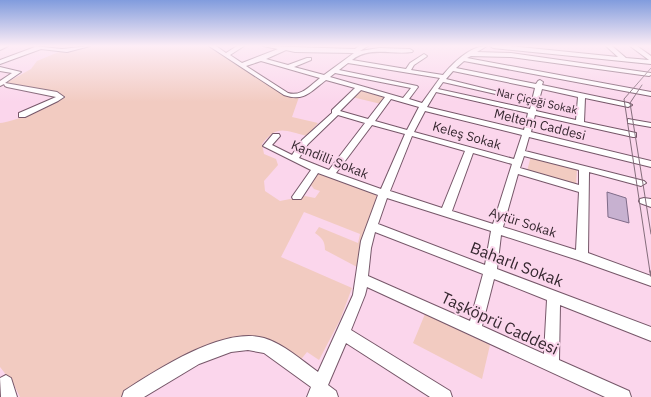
<svg xmlns="http://www.w3.org/2000/svg" width="651" height="397" viewBox="0 0 651 397" font-family="'IBM Plex Sans',sans-serif">
  <style>
    .green { fill: #f2cbc1 }
    .building { fill: #c7b1d0; stroke: #7f6b88 }
    .lines { fill: none; stroke-linecap: round; stroke-linejoin: round }
    .minor-casing { stroke: #765769; stroke-width: 2 }
    .minor { fill: #fff; fill-rule: evenodd }
    .tram-far1 { stroke: #846d7b; stroke-width: 1 }
    .tram { stroke: #846d7b; stroke-width: 1.5 }
    .labels { text-anchor: middle; stroke-width: 4; stroke-linejoin: round; paint-order: stroke }
    .far-street-label { font-size: 11px; fill: #34262e; stroke: #fbd6ec }
    .street-label { font-size: 13px; fill: #34262e; stroke: #fbd6ec }
    .near-street-label { font-size: 16px; fill: #34262e; stroke: #fbd6ec }
  </style>
  <rect width="100%" height="100%" fill="#fbd6ec"/>
  <path class="green" d="M87,46H212L286,94L299,97L292,117L318,123L307,136C284,131 278,124 262,144L264,154L276,159L278,165L264,181L265,191L280,201L305,196L315,198L320,191L314,189L310,184L315,175L319,174L377,195L357,267L325,250C325,241 322,238 315,233L319,227L358,243L360,234L304,212L281,257L352,288L340,320L319,360L307,352L299,362L255,338L124,397H20L14,385L0,367V123C12,122 59,106 63,95L6,83L31,69L37,61L61,51H71Z
    M359,90L387,97L381,104L352,97Z
    M531,156L577,169L576,185L527,171Z
    M425,314L490,345L482,379L413,343Z"/>
  <path class="building" d="M607,192L626,198L629,223L608,217Z"/>
  <g class="lines">
    <g class="minor-casing">
      <path id="minor" d="M0,46H8L0,50Z
        M34,46L62,49L90,46L67,52L41,49L0,64V60L35,47Z
        M209,46H216L226,53L237,46H244L230,55L242,63L278,49L263,46L355,49L359,46H368L360,51L379,48L410,49L413,51L412,52C391,55 370,46 352,60L406,69L410,63L424,54L427,56L426,57L414,65L411,70L443,75C453,63 470,46 487,46L477,52L511,53L651,73V75L649,76L511,57L471,56L467,58L651,92V96L464,61L456,68L536,84L538,81L540,80L543,82L542,85L628,103L632,105L628,107L585,98L584,122L636,133V137H633L535,115L531,132L651,161V167L529,137L525,151L644,181L646,183L641,186L589,172L588,253L651,276V286L578,260L501,235L497,269L651,327V341L560,305L559,360L629,391L631,397H605L367,287L365,295L351,330L450,391L452,397H430L346,343L328,385L336,391L338,397H307L311,387L264,353L248,350L231,352L199,364L144,397H122L124,391C157,370 223,326 264,338C284,344 301,360 318,372L353,295L361,241L378,195L318,173L301,199H293L292,197L311,170L263,146L273,134H279L280,136L272,145L292,155L302,140L332,113V110L355,88L326,80C310,92 304,102 284,95ZM286,50L295,52L354,53L324,75L294,67L311,60V58H307L288,65L266,59ZM261,61L320,78C310,86 301,97 288,93L246,66ZM348,63L440,78L422,103L409,99L418,87L417,86L339,70ZM453,71L535,88L530,109L438,89L443,82L500,95L503,93L446,79ZM335,73L411,88L403,98L330,77ZM542,89L578,97L576,120L536,111ZM361,90L385,97L368,119L340,111ZM436,92L528,113L524,130L427,107ZM391,99L419,107L407,130L375,121ZM425,111L522,135L514,159L414,132ZM338,115L365,123L329,170L299,158L308,144ZM372,125L405,134L381,189L336,173ZM412,136L465,151L442,208L390,191ZM473,153L512,164L493,224L452,211ZM524,156L579,170V185L520,168ZM518,174L579,192L576,250L503,227ZM387,198L491,231L485,265L378,224ZM375,232L483,274L470,321L368,276L371,248ZM494,279L547,300L544,354L482,326Z
        M490,46H510L618,57L606,46H612L626,58L649,60L630,46H637L651,56V64L493,48Z
        M0,67L21,72L5,83L57,92L64,97L58,101L25,117H19V113L56,97L7,87L5,86L4,84L0,86V81L12,73L0,71Z
        M628,119L651,123V127L628,123Z
        M644,198L651,199V207L640,203L639,201L640,199Z
        M6,375L11,378L17,397H1L0,378Z"/>
    </g>
    <use href="#minor" class="minor"/>
    <path class="tram-far1" d="M642,85L630,103L651,234
      M650,272L624,99L651,68"/>
    <path class="tram" d="M650,271L651,276"/>
  </g>
  <linearGradient id="sky" x2="0" y2="1"><stop stop-color="#819cdd"/><stop offset="0.45" stop-color="#fdedf6"/><stop offset="1" stop-color="#fdedf6" stop-opacity="0"/></linearGradient>
  <rect width="651" height="102" fill="url(#sky)"/>
  <g class="labels">
    <g class="far-street-label">
      <text transform="translate(537 101) rotate(13)" y="4">Nar Çiçeği Sokak</text>
    </g>
    <g class="street-label">
      <text transform="translate(540 124) rotate(14)" y="5">Meltem Caddesi</text>
      <text transform="translate(467 135) rotate(16)" y="5">Keleş Sokak</text>
      <text transform="translate(330 159) rotate(22)" y="5">Kandilli Sokak</text>
      <text transform="translate(523 222) rotate(18)" y="5">Aytür Sokak</text>
    </g>
    <g class="near-street-label">
      <text transform="translate(517 264) rotate(21)" y="6">Baharlı Sokak</text>
      <text transform="translate(500 323) rotate(25)" y="6">Taşköprü Caddesi</text>
    </g>
  </g>
</svg>
